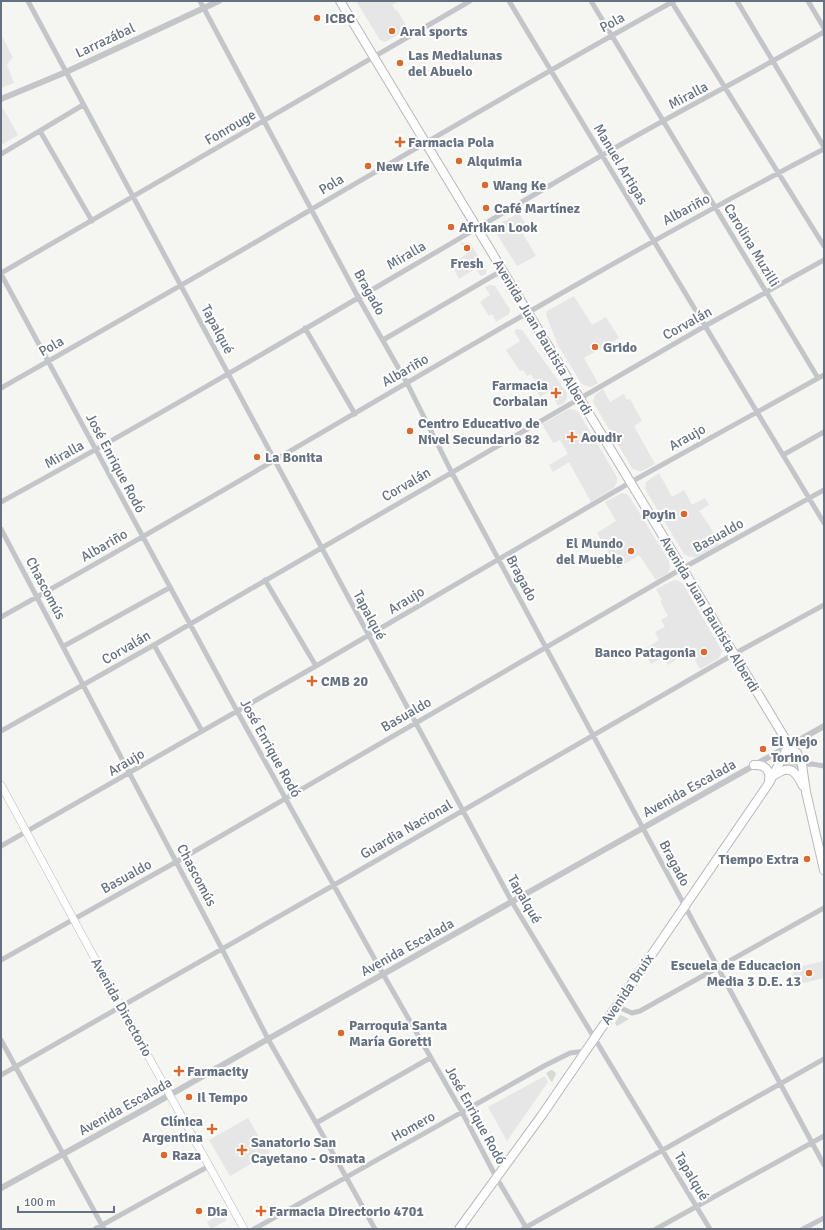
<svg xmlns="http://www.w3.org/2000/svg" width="825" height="1230" viewBox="0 0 825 1230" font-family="Signika,sans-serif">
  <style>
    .built { fill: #e5e6e5 }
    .green { fill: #d5dcd3 }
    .park { fill: url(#park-dots) }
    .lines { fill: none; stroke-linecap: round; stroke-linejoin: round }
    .secondary-casing { stroke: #b5b8bd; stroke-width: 8 }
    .primary-casing { stroke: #b6b8bc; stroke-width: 10 }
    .minor { stroke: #c3c5c9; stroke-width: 5 }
    .tertiary { stroke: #c3c5c9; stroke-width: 6 }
    .secondary { stroke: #fff; stroke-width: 7 }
    .primary { stroke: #fff; stroke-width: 8 }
    .poi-dot { fill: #da692d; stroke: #fff; stroke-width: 1.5 }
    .labels { text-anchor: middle; stroke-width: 4; stroke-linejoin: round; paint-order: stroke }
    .poi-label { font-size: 14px; font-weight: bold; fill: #657181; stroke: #fff; text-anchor: start }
    .street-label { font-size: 14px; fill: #657181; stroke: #fff }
  </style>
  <defs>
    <pattern id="park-dots" width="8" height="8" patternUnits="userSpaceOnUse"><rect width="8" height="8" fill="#d5dcd3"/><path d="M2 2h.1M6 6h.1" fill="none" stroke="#b0b7b1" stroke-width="1.8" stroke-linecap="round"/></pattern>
  </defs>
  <rect width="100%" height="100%" fill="#f5f5f1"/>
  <path class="built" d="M356,1H398L392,5L396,11L397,10L408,29L385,42L380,40Z
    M1,34L13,58L10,60L7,65L14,83L1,88Z
    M1,108H3L18,135L1,145Z
    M519,213L525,223L519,227L536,256L517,266L493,228L495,226Z
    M460,242L471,244L486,271V274L481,276L475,269L459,279L451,264L467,254Z
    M490,285L495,286L510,310L509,314L496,322L492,314L489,316L480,302L490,295L485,287Z
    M574,296L592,325L606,317L619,338L584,358L598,383L591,387L586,386L581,383L558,345L546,315L547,311Z
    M517,329L522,330L567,393V398L564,403L558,406L550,391L540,397L536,390L543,386L539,379L535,381L531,374L527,376L523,370L520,371L506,350L520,341L514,331Z
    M603,389L610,402L624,394L627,400L630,399L642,421L634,426L655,464L642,471H638L632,468L593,402L595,395Z
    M569,409L575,410L579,413L617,477V482L614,488L591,502L569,462L553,472L549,465L568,454L560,440L553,443L542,424Z
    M659,473L672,497L684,490L692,505L705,498L709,505L699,511L709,525L719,545L696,557H690L684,554L645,489L646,482Z
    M622,493L626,494L629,496L669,561L670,567L668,573L656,580L639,555L618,568L597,533L616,521L605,502Z
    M674,580L678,581L683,584L722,651L719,658L700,669L689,651L668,665L663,657L651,664L643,650L659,640L655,632L665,627L661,620L668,616L660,601L662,600L656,589Z
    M824,961V978L786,987L796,967H798Z
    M545,1076L548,1082L507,1141L488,1107Z
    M248,1118L265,1147L266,1146L270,1153L230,1176L209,1140Z
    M222,1213L227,1220L211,1229L207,1222Z"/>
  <path class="green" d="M620,1015L623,1016L629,1019L617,1026L615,1023Z
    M551,1070L554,1071L556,1074L552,1082L550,1080L546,1073Z"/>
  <path class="park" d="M788,755L795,757L802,775L781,767Z"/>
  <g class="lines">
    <g class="secondary-casing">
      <path id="secondary" d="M1,785L121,1007L244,1229"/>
    </g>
    <g class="primary-casing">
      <path id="primary" d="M340,1L789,745L797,753L802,765L806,792L824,870
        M754,765C764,764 771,770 769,780
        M773,776C790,764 795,770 803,786
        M459,1229L542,1115L769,783L789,745"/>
    </g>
    <path class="minor" d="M28,1L512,902L710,1229
      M200,1L358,297L407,383L451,471L824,1165
      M509,1L824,523
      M591,1L818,378
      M671,1L824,246
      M737,1L824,147
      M808,1L824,28
      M40,131L92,221
      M1,154L83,105
      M1,273L470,1
      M1,274L237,711L383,974L462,1112L496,1177L527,1229
      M305,328L355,414
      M383,340L503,270
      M1,388C105,329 209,270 312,209C432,139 552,68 674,1
      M783,455L824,432
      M1,502C203,392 400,272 599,157C673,114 750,75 824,32
      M1,529L222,949L268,1039L316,1123L375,1229
      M265,580L316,666
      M1,617C277,464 544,295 824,149
      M154,645L202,731
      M64,646L169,588
      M1,731L154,645L705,326L824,260
      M802,765L812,764L824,766
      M1,846L316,666L631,482L824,375
      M1,960L176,862L683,568L824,490
      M616,1006L632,1013L640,1011L824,908
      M1,1040L104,1229
      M1,1075L334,885L734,654L824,605
      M316,1123L430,1058
      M95,1229L209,1166
      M254,1229L544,1066L570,1053L585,1051
      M523,1229L824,1059
      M656,1229L824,1136
      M803,1229L824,1218"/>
    <path class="tertiary" d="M1,99L66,72L219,1
      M1,1188L145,1109L268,1039L824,726"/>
    <use href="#secondary" class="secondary"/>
    <use href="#primary" class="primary"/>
  </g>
  <g class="poi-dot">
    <circle cx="317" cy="18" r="4"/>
    <circle cx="392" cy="31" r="4"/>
    <circle cx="400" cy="63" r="4"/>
    <path d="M398 136h4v4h4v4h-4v4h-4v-4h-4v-4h4z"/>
    <circle cx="459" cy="161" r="4"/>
    <circle cx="368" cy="166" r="4"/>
    <circle cx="485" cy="185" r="4"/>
    <circle cx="486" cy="208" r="4"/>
    <circle cx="451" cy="227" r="4"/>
    <circle cx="467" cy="248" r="4"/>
    <circle cx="595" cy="347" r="4"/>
    <path d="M554 387h4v4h4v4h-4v4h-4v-4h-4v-4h4z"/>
    <circle cx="410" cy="431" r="4"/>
    <path d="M570 431h4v4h4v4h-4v4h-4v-4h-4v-4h4z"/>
    <circle cx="257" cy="457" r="4"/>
    <circle cx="684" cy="514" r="4"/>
    <circle cx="631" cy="551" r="4"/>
    <circle cx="704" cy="652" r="4"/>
    <path d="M310 675h4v4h4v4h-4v4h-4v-4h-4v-4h4z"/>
    <circle cx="763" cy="749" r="4"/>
    <circle cx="807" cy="859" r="4"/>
    <circle cx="809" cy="973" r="4"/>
    <circle cx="341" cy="1033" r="4"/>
    <path d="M177 1065h4v4h4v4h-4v4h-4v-4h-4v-4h4z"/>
    <circle cx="189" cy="1097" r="4"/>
    <path d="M210 1123h4v4h4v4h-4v4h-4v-4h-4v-4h4z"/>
    <path d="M240 1144h4v4h4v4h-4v4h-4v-4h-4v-4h4z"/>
    <circle cx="164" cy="1155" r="4"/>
    <circle cx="199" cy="1211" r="4"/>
    <path d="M259 1205h4v4h4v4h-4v4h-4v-4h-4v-4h4z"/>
  </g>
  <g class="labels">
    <g class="poi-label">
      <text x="325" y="23">ICBC</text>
      <text x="400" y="36">Aral sports</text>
      <text x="408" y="60">Las Medialunas<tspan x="408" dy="16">del Abuelo</tspan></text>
      <text x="408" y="147">Farmacia Pola</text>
      <text x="467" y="166">Alquimia</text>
      <text x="376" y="171">New Life</text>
      <text x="493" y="190">Wang Ke</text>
      <text x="494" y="213">Café Martínez</text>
      <text x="459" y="232">Afrikan Look</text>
      <text x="467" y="268" text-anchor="middle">Fresh</text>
      <text x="603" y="352">Grido</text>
      <text x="548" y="390" text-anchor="end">Farmacia<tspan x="548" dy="16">Corbalan</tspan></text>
      <text x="418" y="428">Centro Educativo de<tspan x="418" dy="16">Nivel Secundario 82</tspan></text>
      <text x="581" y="442">Aoudir</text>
      <text x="265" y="462">La Bonita</text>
      <text x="676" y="519" text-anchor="end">Poyin</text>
      <text x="623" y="548" text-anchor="end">El Mundo<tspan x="623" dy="16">del Mueble</tspan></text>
      <text x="696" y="657" text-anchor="end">Banco Patagonia</text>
      <text x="321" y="686">CMB 20</text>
      <text x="771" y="746">El Viejo<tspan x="771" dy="16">Torino</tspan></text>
      <text x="799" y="864" text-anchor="end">Tiempo Extra</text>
      <text x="801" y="970" text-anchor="end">Escuela de Educacion<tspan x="801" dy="16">Media 3 D.E. 13</tspan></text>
      <text x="349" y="1030">Parroquia Santa<tspan x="349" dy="16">María Goretti</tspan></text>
      <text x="187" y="1076">Farmacity</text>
      <text x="197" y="1102">Il Tempo</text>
      <text x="203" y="1126" text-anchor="end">Clínica<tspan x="203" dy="16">Argentina</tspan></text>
      <text x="251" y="1147">Sanatorio San<tspan x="251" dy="16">Cayetano - Osmata</tspan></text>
      <text x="172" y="1160">Raza</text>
      <text x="207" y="1216">Dia</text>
      <text x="269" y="1216">Farmacia Directorio 4701</text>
    </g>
    <g class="street-label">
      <text transform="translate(612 22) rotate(-29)" y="5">Pola</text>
      <text transform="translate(105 40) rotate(-25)" y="5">Larrazábal</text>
      <text transform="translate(688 95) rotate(-28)" y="5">Miralla</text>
      <text transform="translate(230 127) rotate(-30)" y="5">Fonrouge</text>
      <text transform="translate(621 164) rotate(59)" y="5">Manuel Artigas</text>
      <text transform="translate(331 184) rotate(-31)" y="5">Pola</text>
      <text transform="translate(686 209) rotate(-28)" y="5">Albariño</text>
      <text transform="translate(752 245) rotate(59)" y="5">Carolina Muzilli</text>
      <text transform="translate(406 255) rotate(-30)" y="5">Miralla</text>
      <text transform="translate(370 292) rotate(61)" y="5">Bragado</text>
      <text transform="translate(687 323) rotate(-29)" y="5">Corvalán</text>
      <text transform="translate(218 329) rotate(62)" y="5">Tapalqué</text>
      <text transform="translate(543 337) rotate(59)" y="5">Avenida Juan Bautista Alberdi</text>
      <text transform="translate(51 346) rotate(-30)" y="5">Pola</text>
      <text transform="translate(405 370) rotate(-30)" y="5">Albariño</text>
      <text transform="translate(687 437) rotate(-29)" y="5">Araujo</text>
      <text transform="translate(64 454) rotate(-29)" y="5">Miralla</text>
      <text transform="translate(116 463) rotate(62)" y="5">José Enrique Rodó</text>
      <text transform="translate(406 484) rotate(-30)" y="5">Corvalán</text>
      <text transform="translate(718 535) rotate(-29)" y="5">Basualdo</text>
      <text transform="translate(104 545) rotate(-30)" y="5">Albariño</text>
      <text transform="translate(522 578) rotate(62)" y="5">Bragado</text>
      <text transform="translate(46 588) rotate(62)" y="5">Chascomús</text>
      <text transform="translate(406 600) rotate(-31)" y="5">Araujo</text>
      <text transform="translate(710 614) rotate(59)" y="5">Avenida Juan Bautista Alberdi</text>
      <text transform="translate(370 615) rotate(62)" y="5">Tapalqué</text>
      <text transform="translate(126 647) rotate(-30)" y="5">Corvalán</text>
      <text transform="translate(406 714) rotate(-30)" y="5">Basualdo</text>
      <text transform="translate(271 748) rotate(61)" y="5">José Enrique Rodó</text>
      <text transform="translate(126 762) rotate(-30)" y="5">Araujo</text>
      <text transform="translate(689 788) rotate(-29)" y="5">Avenida Escalada</text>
      <text transform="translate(406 829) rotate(-30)" y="5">Guardia Nacional</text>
      <text transform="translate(675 863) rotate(62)" y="5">Bragado</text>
      <text transform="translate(197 875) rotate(62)" y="5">Chascomús</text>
      <text transform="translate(126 876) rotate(-29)" y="5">Basualdo</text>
      <text transform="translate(525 899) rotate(60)" y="5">Tapalqué</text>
      <text transform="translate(407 947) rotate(-29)" y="5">Avenida Escalada</text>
      <text transform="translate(627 989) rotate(-56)" y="5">Avenida Bruix</text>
      <text transform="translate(122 1007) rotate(61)" y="5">Avenida Directorio</text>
      <text transform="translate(125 1106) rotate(-29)" y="5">Avenida Escalada</text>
      <text transform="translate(476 1115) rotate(61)" y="5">José Enrique Rodó</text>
      <text transform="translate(413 1126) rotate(-29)" y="5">Homero</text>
      <text transform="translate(692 1176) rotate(59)" y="5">Tapalqué</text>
    </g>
  </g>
  <rect width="825" height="1230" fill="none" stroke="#657181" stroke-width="4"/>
  <path d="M18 1206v6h96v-6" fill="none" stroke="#657181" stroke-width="2"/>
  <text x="24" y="1206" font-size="12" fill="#657181" stroke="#ffffff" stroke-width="3" paint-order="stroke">100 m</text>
</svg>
